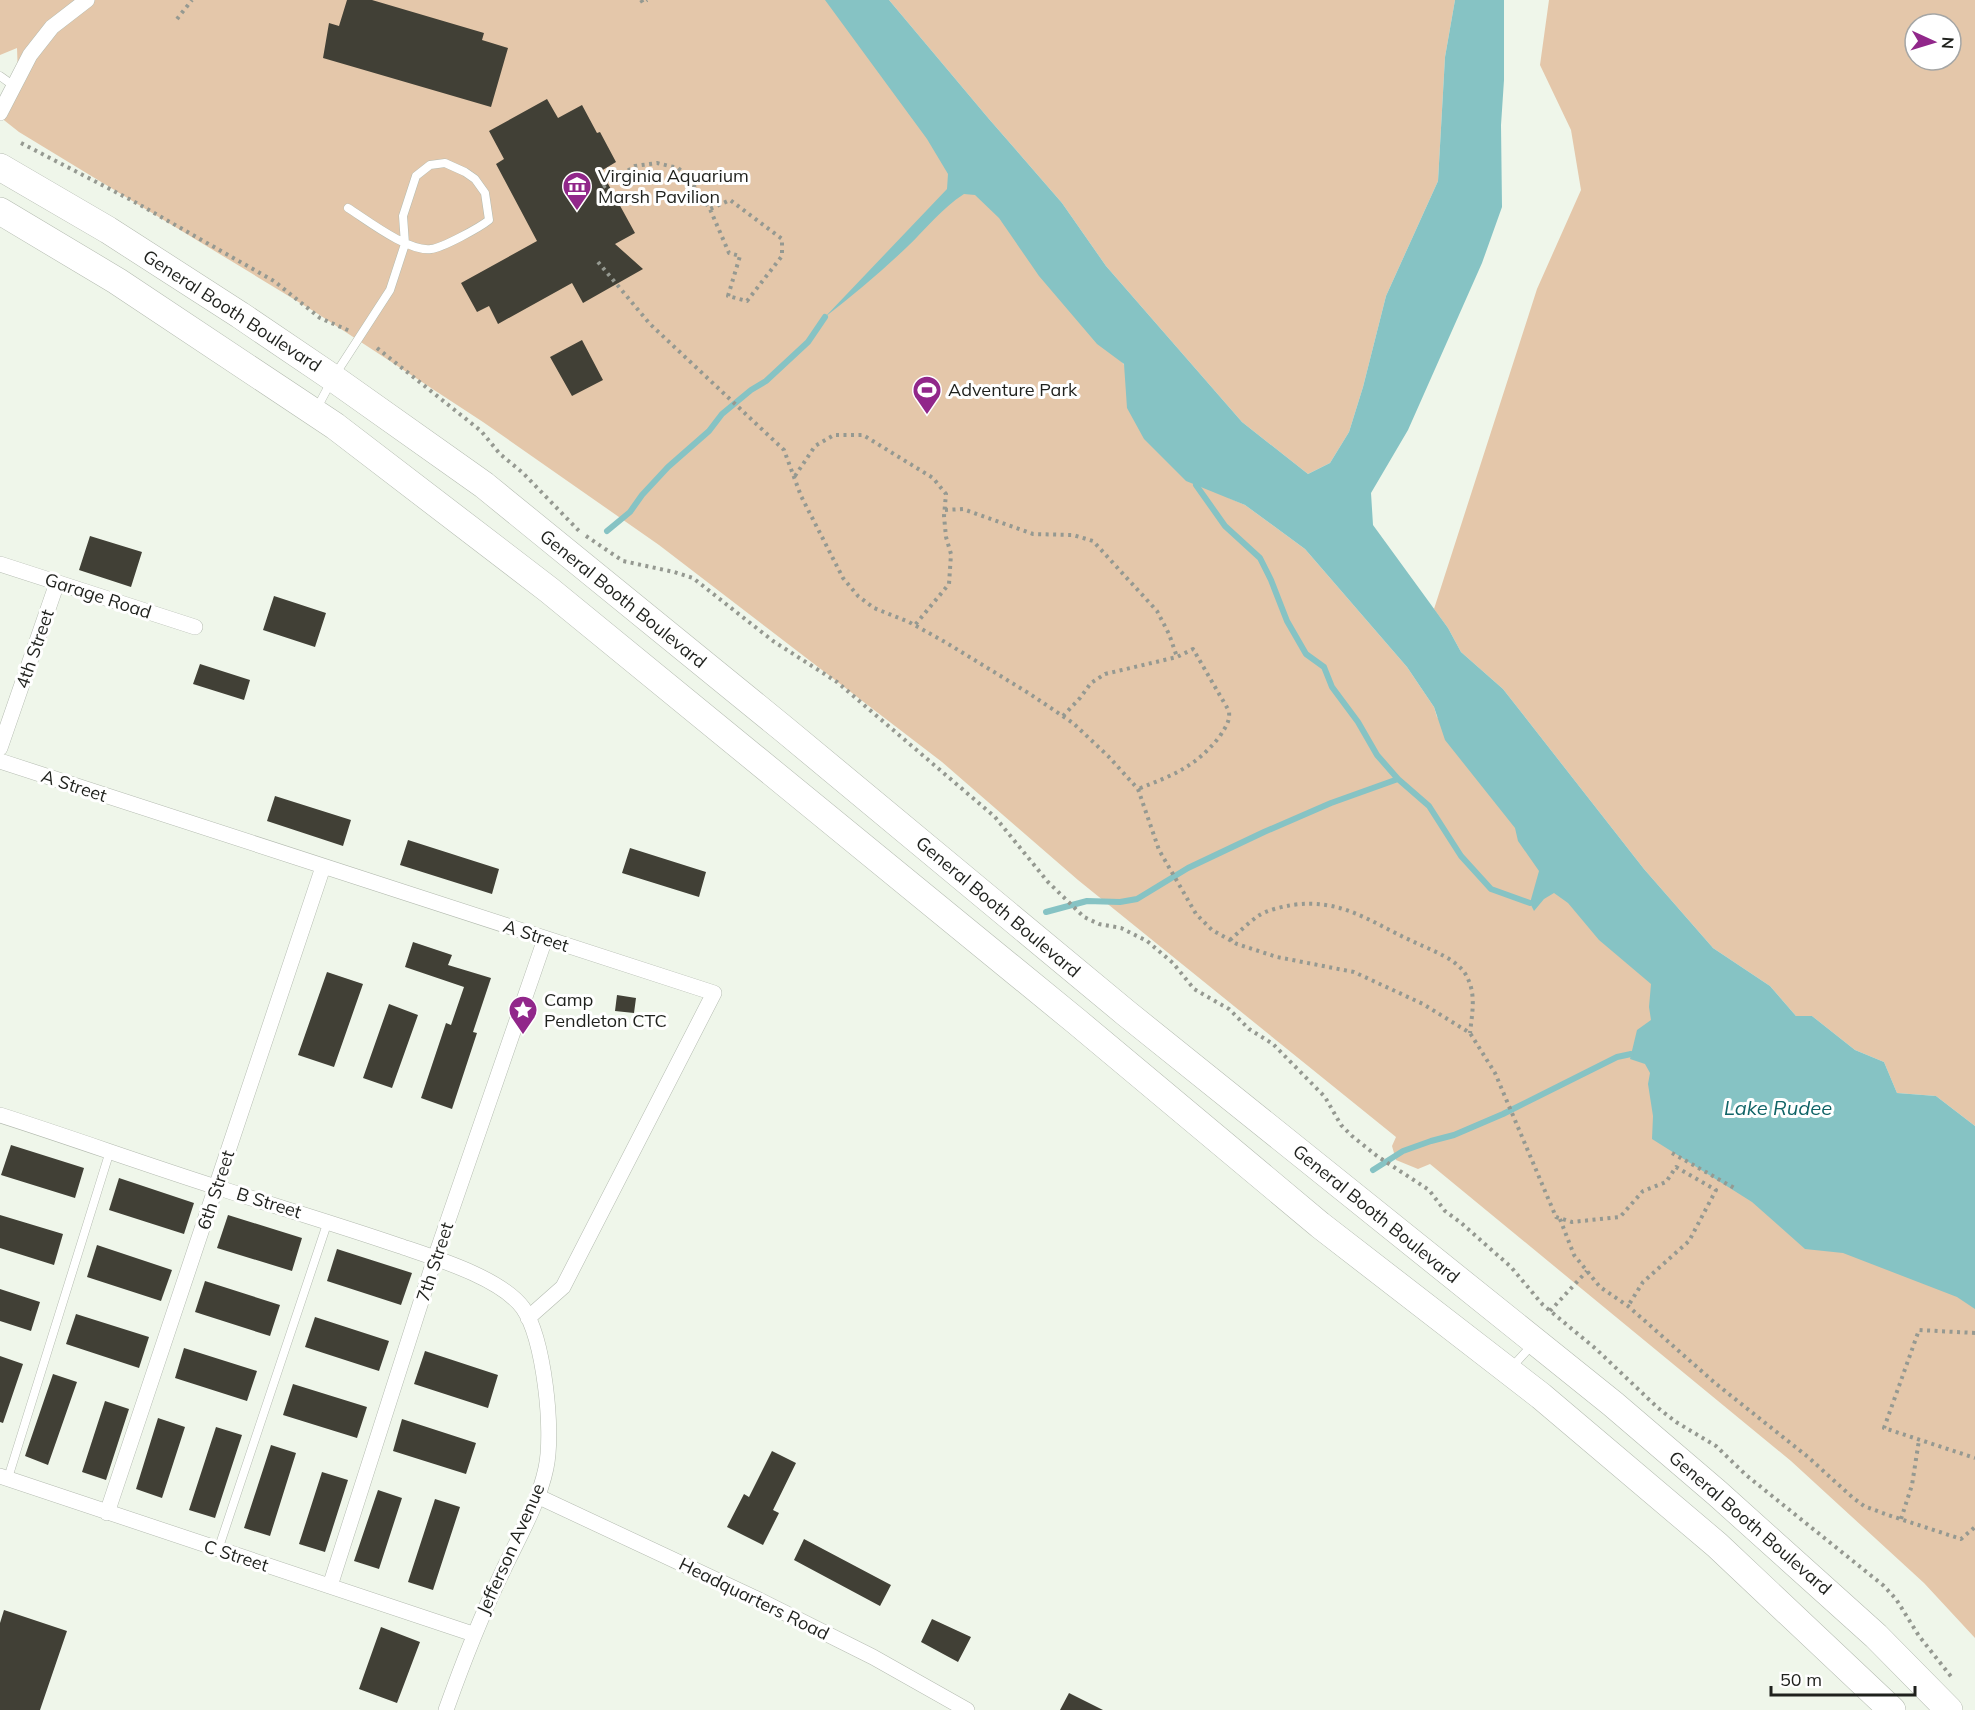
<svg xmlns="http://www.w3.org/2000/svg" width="1975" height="1710" viewBox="0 0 1975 1710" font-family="Mulish,sans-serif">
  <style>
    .green { fill: #e4c7aa; fill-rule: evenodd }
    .water { fill: #86c3c4 }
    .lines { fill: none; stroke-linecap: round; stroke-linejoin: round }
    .stream { stroke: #86c3c4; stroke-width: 6 }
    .building { fill: #414036 }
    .lane-casing { stroke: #b4bbb0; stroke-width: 9 }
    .street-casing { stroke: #b4bbb0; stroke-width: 16 }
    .highway-casing { stroke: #b4bbb0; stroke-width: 28 }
    .path { stroke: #959991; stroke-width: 4; stroke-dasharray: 3 4.5; stroke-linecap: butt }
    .lane { stroke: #fff; stroke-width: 8 }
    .street { stroke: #fff; stroke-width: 15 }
    .highway { stroke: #fff; stroke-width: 27 }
    .labels { text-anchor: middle; stroke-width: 6; stroke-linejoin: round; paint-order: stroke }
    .poi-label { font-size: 18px; fill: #1f211d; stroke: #fff; text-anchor: start }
    .street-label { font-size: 18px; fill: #1f211d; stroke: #fff }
    .water-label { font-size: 20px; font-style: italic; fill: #106467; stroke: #fff }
  </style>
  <rect width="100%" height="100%" fill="#eff6ea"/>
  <path class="green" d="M0,0H837L1229,498L1245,505L1305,549L1407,667L1434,707L1437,717L1975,1203V1638L1924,1583L1791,1461L1430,1164L1418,1169L1396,1160L1392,1146L1396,1137L1078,880L942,762L659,545L483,422L315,312L19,132L0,117L18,76L17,48L0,55Z
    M889,0H1455L1445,57L1438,181L1386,296L1363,387L1349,432L1330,463L1308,474L1242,422L1106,266L1062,203L989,119Z
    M1549,0H1975V1126L1936,1096L1897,1093L1884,1062L1855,1050L1812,1016H1796L1770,986L1713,948L1644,869L1503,689L1461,652L1448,628L1434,609L1537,289L1581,190L1571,130L1540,65ZM1915,24H1951V60H1915Z"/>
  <path class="water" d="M825,0H889L989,119L1062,203L1106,266L1242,422L1308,474L1330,463L1349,432L1363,387L1386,296L1438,181L1445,57L1455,0H1504V80L1501,125L1502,207L1482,263L1408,430L1371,493L1373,525L1448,628L1461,652L1503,689L1644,869L1713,948L1770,986L1796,1016H1812L1855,1050L1884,1062L1897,1093L1936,1096L1975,1126V1309L1957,1297L1843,1253L1805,1249L1752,1202L1652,1139L1653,1116L1648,1084L1650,1073L1645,1064L1630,1059L1637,1030L1651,1020L1649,1007L1651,984L1599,940L1568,903L1554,893L1544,899L1534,911L1530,903L1539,871L1518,841L1515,828L1445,740L1434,707L1407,667L1305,549L1245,505L1186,481L1144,439L1127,408L1124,364L1097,344L1039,276L999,218L975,195L964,194C942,208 926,229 907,247C881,272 853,295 825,317L947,189L948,174L927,139Z"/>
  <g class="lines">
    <path class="stream" d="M1196,485L1225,526L1260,558L1271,580L1287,621L1306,654L1324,667L1332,687L1358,722L1377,755L1398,779
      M607,531L630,512L642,495L668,467L709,431L722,414L751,390L766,381L808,342L825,317
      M1046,912L1087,901L1120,902L1137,899L1188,868L1264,832L1331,803L1398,779L1429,806L1461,856L1491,889L1530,903
      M1373,1170L1403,1151L1431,1141L1454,1135L1503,1114L1617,1057L1631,1054"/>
  </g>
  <path class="building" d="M347,0H372L484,33L482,40L508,48L491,107L323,58L329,23L339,26Z
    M547,99L558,118L582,105L597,133L600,132L616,162L601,171L635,233L615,244L643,269L583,303L572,283L498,324L489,306L477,312L461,283L537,241L496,164L504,159L489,131Z
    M582,340L603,380L572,396L550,357Z
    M90,536L142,552L131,587L79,570Z
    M274,596L326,613L315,647L263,630Z
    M200,664L250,680L244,700L193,684Z
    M275,796L351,820L343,846L267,821Z
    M408,840L499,869L492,894L400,865Z
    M630,848L706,872L699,897L622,873Z
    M413,942L452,955L448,965L491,978L473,1032L477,1033L452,1109L421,1098L446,1023L451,1025L464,987L405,967Z
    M327,972L363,984L334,1067L298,1055Z
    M617,995L636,998L634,1013L615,1011Z
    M389,1004L418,1015L392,1088L363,1078Z
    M11,1145L84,1168L75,1198L1,1175Z
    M119,1178L194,1203L184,1234L109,1210Z
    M0,1215L63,1234L54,1265L0,1248Z
    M228,1215L302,1238L292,1271L217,1248Z
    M97,1245L172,1270L161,1301L87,1277Z
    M337,1249L412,1273L401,1305L327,1281Z
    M205,1281L280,1305L270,1336L195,1312Z
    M0,1289L40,1302L31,1331L0,1321Z
    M76,1314L149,1337L139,1368L66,1344Z
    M315,1317L389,1341L379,1371L305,1347Z
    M184,1348L257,1371L247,1401L175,1378Z
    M425,1351L498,1375L488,1408L414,1384Z
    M0,1356L23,1364L3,1423L0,1422Z
    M53,1374L77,1382L48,1465L25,1456Z
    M293,1384L367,1407L357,1438L283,1415Z
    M105,1401L129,1409L106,1480L82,1472Z
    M158,1418L185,1427L162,1498L136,1489Z
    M402,1419L476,1443L466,1474L393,1451Z
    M216,1427L242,1435L215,1518L189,1510Z
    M271,1445L296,1453L270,1536L244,1528Z
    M772,1451L796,1463L773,1510L779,1513L763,1545L727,1527L744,1494L749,1497Z
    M322,1472L348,1480L325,1552L299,1544Z
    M378,1490L402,1498L379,1569L354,1561Z
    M435,1499L460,1507L433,1590L408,1582Z
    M804,1539L891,1585L880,1606L794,1560Z
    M4,1610L67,1631L40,1710H0V1623Z
    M932,1619L971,1637L958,1662L921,1642Z
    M381,1627L420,1642L397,1703L359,1689Z
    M1069,1693L1103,1710H1060Z"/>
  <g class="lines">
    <g class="lane-casing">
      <path id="lane" d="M0,76L14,86
        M317,408L333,378L390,290L405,244L403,216L416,176L430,165L445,163L465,172L475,179L485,193L489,220C479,228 442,248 431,249C408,252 367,220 348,208
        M1512,1367L1532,1345
        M8,1478L110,1151
        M218,1550L328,1221"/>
    </g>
    <g class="street-casing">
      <path id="street" d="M0,113L30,55L52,27L87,0
        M0,564L195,627
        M0,748L57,583
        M0,761L714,993L563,1287L528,1318
        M0,1115C72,1138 144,1164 216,1187C278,1207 339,1225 400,1246C435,1258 501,1278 523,1308C544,1339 554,1431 546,1468C538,1506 516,1542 500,1577C479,1621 462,1665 446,1710
        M0,1476L473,1634
        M537,1496L755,1598L873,1657L967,1710
        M107,1513L323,867
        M330,1586L435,1258L545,939"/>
    </g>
    <g class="highway-casing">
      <path id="highway" d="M0,167L108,230L240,315L333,378L484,485L785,730L1126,1013L1613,1404L1717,1493L1876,1636L1949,1710
        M0,211L117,281L335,426L549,590L1076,1021L1320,1225L1541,1396L1717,1545L1892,1710"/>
    </g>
    <path class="path" d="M641,0L643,3L647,0
      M177,19L192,0
      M21,143L133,201L274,281L320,318L350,331
      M603,187L635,166L657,163L678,168L688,177L710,209L729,253L740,256L728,296L747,301L782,256V239L730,200L710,209
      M598,262L650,324L784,450L801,496L843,578L858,596L874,608L909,622L945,642L1030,694L1073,723L1108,756L1138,789L1159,850L1196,914L1212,930L1237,944L1277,957L1354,972L1423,1004L1470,1033L1495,1073L1556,1217L1572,1222L1620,1217L1643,1191L1666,1182L1676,1167L1716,1190L1689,1241L1643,1282L1628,1306
      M377,348L481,431L500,454L523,473L580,532
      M795,476L815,446L834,435H863L933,478L946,494L944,516L946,537L951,554L949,584L915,625
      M945,510L963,509L1033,534L1073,535L1093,541L1157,611L1169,634L1177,657
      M586,536L623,561L674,572L693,578L773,641L837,682L995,817L1048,882L1084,917L1099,924L1121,928L1147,941L1173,963L1194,989L1229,1009L1249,1029L1273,1044L1325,1097L1341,1125L1352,1136L1377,1156L1429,1190L1445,1211L1460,1222L1511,1267L1543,1305L1596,1349L1658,1408L1676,1422L1716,1446L1746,1475L1884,1586L1896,1599L1919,1636L1953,1679
      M1063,716L1080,698L1091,683L1105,674L1177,657L1193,649L1229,711C1230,722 1226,726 1220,736C1196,767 1173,775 1138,789
      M1230,940C1239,932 1248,923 1258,916C1267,910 1281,907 1292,905C1342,898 1370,922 1412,941C1430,950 1460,959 1468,979C1476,996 1472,1014 1470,1033
      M1672,1153L1736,1189
      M1560,1219L1574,1255L1600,1287L1628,1306L1715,1383L1808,1457L1852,1497L1864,1506L1888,1515L1961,1539L1975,1527
      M1550,1311L1587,1271
      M1975,1333L1919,1330L1884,1428L1975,1458
      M1901,1519L1912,1485L1919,1440"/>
    <use href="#lane" class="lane"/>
    <use href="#street" class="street"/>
    <use href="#highway" class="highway"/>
  </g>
  <defs>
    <g id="museum-pin" transform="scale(1.5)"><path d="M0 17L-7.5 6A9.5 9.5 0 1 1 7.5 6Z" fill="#91278a" stroke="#fff"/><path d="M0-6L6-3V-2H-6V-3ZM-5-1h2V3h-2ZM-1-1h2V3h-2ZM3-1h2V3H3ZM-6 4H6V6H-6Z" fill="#fff"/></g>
    <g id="stadium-pin" transform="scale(1.5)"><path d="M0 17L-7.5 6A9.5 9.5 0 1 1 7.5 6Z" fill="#91278a" stroke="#fff"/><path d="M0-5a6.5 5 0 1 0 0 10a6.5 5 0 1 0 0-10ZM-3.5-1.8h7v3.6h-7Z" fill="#fff"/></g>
    <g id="sight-pin" transform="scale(1.5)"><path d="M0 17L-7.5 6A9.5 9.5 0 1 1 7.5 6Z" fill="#91278a" stroke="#fff"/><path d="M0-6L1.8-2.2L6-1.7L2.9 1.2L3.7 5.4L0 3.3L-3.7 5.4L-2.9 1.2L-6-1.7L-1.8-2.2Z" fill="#fff"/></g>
  </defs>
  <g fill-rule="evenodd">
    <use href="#museum-pin" x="577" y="186"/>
    <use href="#stadium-pin" x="927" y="390"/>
    <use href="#sight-pin" x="523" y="1010"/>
  </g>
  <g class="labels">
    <g class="poi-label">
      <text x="598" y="182">Virginia Aquarium<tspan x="598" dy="21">Marsh Pavilion</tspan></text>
      <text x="948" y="396">Adventure Park</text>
      <text x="544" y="1006">Camp<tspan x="544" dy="21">Pendleton CTC</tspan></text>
    </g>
    <g class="street-label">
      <text transform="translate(232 311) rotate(33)" y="6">General Booth Boulevard</text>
      <text transform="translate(98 596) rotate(18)" y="6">Garage Road</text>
      <text transform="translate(623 599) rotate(39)" y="6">General Booth Boulevard</text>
      <text transform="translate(35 649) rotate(-71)" y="6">4th Street</text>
      <text transform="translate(74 786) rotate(18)" y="6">A Street</text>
      <text transform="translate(998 907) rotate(40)" y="6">General Booth Boulevard</text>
      <text transform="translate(536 936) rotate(18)" y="6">A Street</text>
      <text transform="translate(216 1190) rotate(-72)" y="6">6th Street</text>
      <text transform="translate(269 1203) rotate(17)" y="6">B Street</text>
      <text transform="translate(1376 1214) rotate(39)" y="6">General Booth Boulevard</text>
      <text transform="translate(435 1262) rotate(-72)" y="6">7th Street</text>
      <text transform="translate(1750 1523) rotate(41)" y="6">General Booth Boulevard</text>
      <text transform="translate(511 1549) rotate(-66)" y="6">Jefferson Avenue</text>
      <text transform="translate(236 1556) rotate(18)" y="6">C Street</text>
      <text transform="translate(754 1599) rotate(26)" y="6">Headquarters Road</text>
    </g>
    <g class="water-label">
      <text x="1778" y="1115">Lake Rudee</text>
    </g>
  </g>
  <g transform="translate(1933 42) rotate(94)"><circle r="28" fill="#ffffff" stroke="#a5a6a5" stroke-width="1.5"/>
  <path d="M0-4.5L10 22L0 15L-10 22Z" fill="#91278a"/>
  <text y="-9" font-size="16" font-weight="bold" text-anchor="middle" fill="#1f211d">N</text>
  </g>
  <path d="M1771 1686v9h144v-9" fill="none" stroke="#1f211d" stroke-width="3"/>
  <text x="1780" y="1686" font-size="18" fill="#1f211d" stroke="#ffffff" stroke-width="4.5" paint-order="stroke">50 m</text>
</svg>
